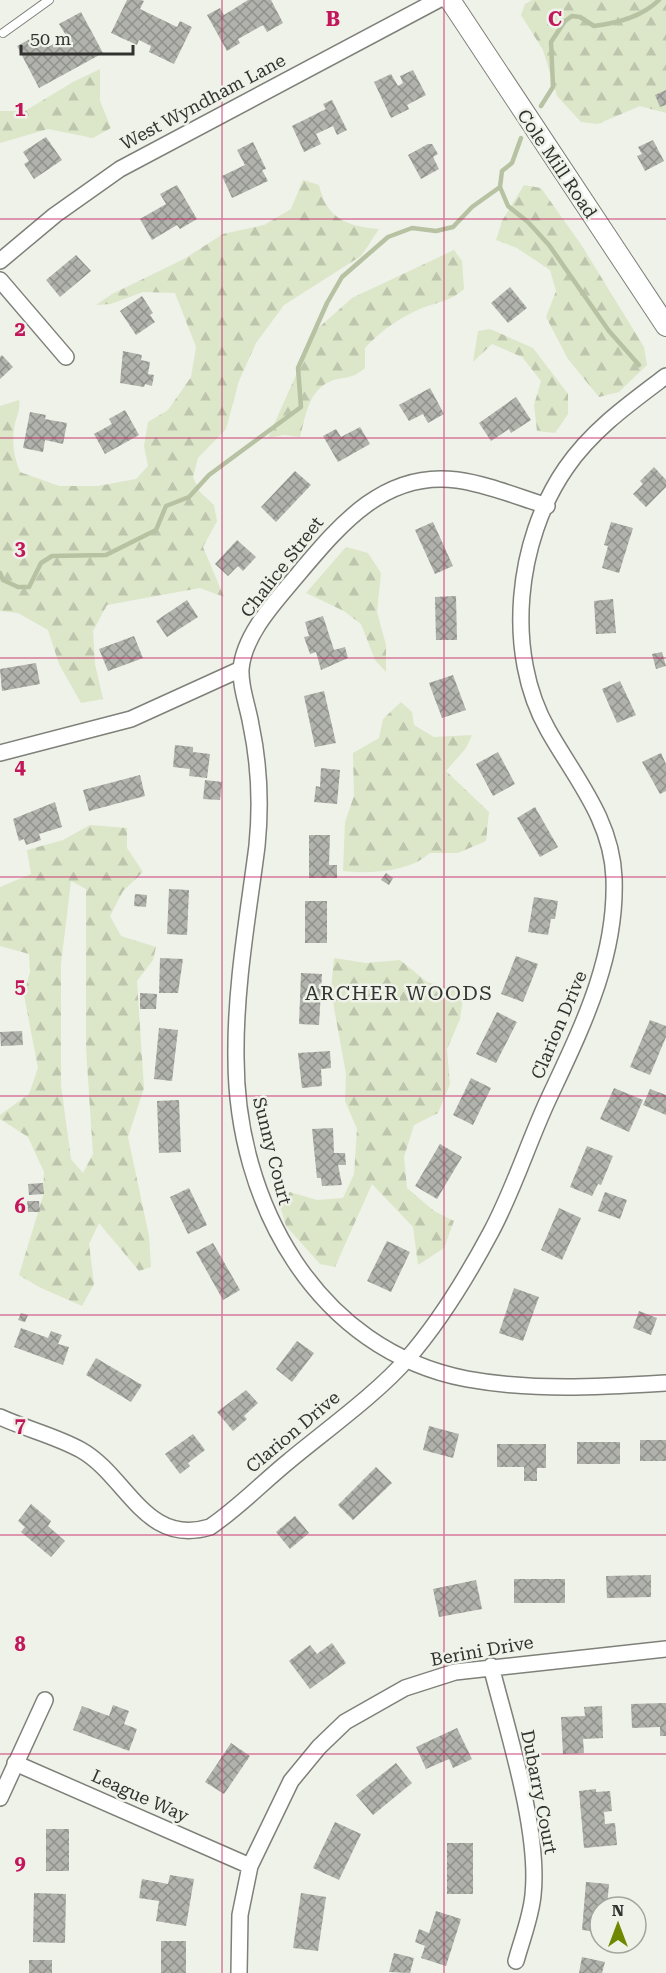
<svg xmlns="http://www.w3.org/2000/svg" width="666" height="1973" viewBox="0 0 666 1973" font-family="'Roboto Serif',serif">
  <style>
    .forest { fill: url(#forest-firs); fill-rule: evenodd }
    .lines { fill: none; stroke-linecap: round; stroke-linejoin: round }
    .stream { stroke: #b7c2a3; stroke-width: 4.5 }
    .building { fill: url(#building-cross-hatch) }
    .service-casing { stroke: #7e8079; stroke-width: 10 }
    .minor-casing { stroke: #7e8079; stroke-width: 18 }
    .tertiary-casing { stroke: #7e8079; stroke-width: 22 }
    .service { stroke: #fff; stroke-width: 8 }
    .minor { stroke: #fff; stroke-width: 15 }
    .tertiary { stroke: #fff; stroke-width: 20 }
    .grid { fill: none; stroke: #c2185b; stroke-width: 1.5; stroke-opacity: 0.55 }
    .labels { text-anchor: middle; stroke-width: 5; stroke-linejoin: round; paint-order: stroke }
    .street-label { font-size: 18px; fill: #323330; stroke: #eff2e9 }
    .neighbourhood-label { font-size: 20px; letter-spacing: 1.5px; fill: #323330; stroke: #eff2e9 }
    .grid-label { font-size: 20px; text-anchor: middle; font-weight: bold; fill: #c2185b; stroke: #eff2e9; stroke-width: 5; stroke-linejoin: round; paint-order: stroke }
  </style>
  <defs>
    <pattern id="forest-firs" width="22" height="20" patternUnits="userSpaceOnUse" patternTransform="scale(1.5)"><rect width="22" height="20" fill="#dce6c9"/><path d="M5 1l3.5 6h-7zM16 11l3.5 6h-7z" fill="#bdc6ad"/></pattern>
    <pattern id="building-cross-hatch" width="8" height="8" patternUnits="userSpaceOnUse" patternTransform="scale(1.5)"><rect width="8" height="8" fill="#b0b2ab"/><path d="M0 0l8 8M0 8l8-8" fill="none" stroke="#90918c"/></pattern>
  </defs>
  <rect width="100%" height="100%" fill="#eff2e9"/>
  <path class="forest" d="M532,0H666V113L640,106L598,124L581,122L557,96L543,50L521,15L525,4Z
    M100,69V101L111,128L93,138L48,129L0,143V111H25L73,82Z
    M303,180L319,185C327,219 346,226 379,229L361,256L284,305L256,343L239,381L226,429L198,458L193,477L200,492L214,505L217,521L203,547L224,597L200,588L107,605L93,631L95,664L103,699L81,703L59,664L48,630L18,613L0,611V406L19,400C21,411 15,418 14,429C12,444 14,458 20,472L59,486H98L136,479L148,466L144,446L148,422L168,410L191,377L196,347L175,293L143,292L111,304L96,305L112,294L184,259L223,234L264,225L291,209Z
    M524,185L541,188L582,246L644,347L647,365L619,392L599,397L568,359L546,317L556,291L550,270L517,248L496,240L502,221Z
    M454,250L462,261L464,289C451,301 438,302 422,308C399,318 382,330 365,348V368C349,382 341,375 327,383C308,393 305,419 300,437L284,435L268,438L316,330L352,298Z
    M490,329L533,348L568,394V414L555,433L537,431L534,405L541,381L522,357L492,344L473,362L478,331Z
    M346,547L368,553L381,573L377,612L386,645V672L375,660L361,624L344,611L306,593Z
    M401,702L412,712L414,725L434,737L472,735L466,748L446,771L489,812L486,841L458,853H430C409,872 371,874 343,871L345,822L354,796L353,753L379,738L383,719Z
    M90,825L127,828V848L143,872L123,891L110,916L121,936L156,947L153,960L137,981L144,1088L128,1137L149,1236L151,1267L139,1271L99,1223L89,1244L94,1284L82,1306L39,1287L19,1275L43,1196L44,1172L28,1137L0,1119V1115L29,1094L38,1068L24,995L30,972L29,954L0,946V887L31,874L27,850L63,840ZM71,881L86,889V1048L93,1154L83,1173L71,1159L61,1085V964Z
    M334,958L366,963L400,960L427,982L464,992L460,1019L447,1049L450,1084L438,1113L414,1125L404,1157L407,1188L434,1211L454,1221L444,1248L418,1265L413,1227L372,1184L335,1267L320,1264L286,1226L279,1202L290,1192L317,1200L343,1198L354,1174L357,1129L345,1101L346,1074L331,991Z"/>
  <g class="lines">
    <path class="stream" d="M541,106L553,87L551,42L565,21L572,16L580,17L594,26C618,23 642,17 659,0
      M521,138L512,163L502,171L500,187L508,206L528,222L549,245L609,331L639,365
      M0,573L3,580L18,587H29L41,563L52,556L106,555L156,530L166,506L189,497L209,475L301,407L298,368L327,303L342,277L388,237L412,228L436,231L453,227L472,207L500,187"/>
  </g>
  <path class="building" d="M127,0H141L144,1L140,9L177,27L180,21L192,27L174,64L149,52L151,46L139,40L137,45L111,33Z
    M248,0H271L283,23L267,32L263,25L238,39L240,43L227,51L207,15L220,8L224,15Z
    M81,12L103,53L39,88L17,46L41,33L48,47L67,37L59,24Z
    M413,70L426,95L407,105L409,109L391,118L374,82L391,74L398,86L403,83L400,76Z
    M666,90V105L660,107L655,95Z
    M332,100L347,130L337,135L333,126L316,134L321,144L304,152L292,126L326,109L323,104Z
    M46,137L62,160L34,179L24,164L29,161L23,152Z
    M653,140L664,161L645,171L637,156L642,154L638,147Z
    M253,142L266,169L262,170L268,181L232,198L222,176L245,165L237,150Z
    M428,144H432L438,154L433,157L439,169L421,179L408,155Z
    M177,185L197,219L180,229L177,225L152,240L140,219L166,204L160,194Z
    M76,255L91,271L60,297L46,280Z
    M510,287L527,308L508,323L491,303Z
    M142,296L153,313L150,315L155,322L136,335L120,311Z
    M123,351L142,355L141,360L150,362L148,374L154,375L152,386L145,384L144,387L120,383Z
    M2,355L13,367L0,379V357Z
    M430,388L444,414L428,423L423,414L409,421L399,405Z
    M516,397L531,420L511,433L509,429L491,441L479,423Z
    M125,410L139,435L105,454L94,434L112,424L109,419Z
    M30,412L46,415L45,419L67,423L63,444L45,440L43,452L23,448Z
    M360,427L370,444L338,462L323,436L336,429L341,437Z
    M654,467L666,480V487L646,507L633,494L643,484L640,481Z
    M295,471L311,485L276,522L261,507Z
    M433,522L453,566L435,574L415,530Z
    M611,522L633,528L619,573L602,568L608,546L604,545Z
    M237,540L256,557L243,571L238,566L228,576L215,564Z
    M456,596L457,640H436L435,597Z
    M613,599L616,633L596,634L594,601Z
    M187,600L198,617L167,637L156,621Z
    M323,616L334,650L345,647L348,658L321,670L316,652L310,654L304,637L309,636L305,622Z
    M134,636L143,658L108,671L99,649Z
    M662,652L666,666L656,669L652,654Z
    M36,663L40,684L2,691L0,669Z
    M453,675L466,710L442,718L429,683Z
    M620,681L636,715L617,723L602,689Z
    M324,691L336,743L315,747L304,696Z
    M175,745L193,747V752L210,754L207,778L189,776L190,769L173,767Z
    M498,752L515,784L493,796L476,764Z
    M661,753L666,764V791L660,794L642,762Z
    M321,768L340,770L337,804L314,802L316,786L320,787Z
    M140,775L145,796L89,811L83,790Z
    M205,780L222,782L220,800L203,799Z
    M55,802L62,827L39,834L41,840L26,845L24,839L19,841L13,819Z
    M535,807L558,847L540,857L517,818Z
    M309,835H330L329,865H337V878H309Z
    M386,873L393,878L389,885L381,880Z
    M169,889L189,890L187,935L167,934Z
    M135,894L147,895L146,907L134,906Z
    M534,897L558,901L555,919H551L548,935L528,932Z
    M305,901H327V943H305Z
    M516,956L538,964L523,1002L501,994Z
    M160,958L183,959L178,993H159Z
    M301,973L322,974L319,1025L299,1024Z
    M140,993L157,994L156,1009H140Z
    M497,1012L517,1022L496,1063L476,1054Z
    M650,1020L666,1026V1037L650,1075L630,1067Z
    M159,1028L178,1030L172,1081L154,1079Z
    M22,1031L23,1045L1,1046L0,1032Z
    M330,1051L331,1068L321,1069L322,1086L302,1088L298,1053Z
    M471,1078L491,1088L473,1125L453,1115Z
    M614,1088L643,1100L629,1132L600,1119Z
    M650,1089L666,1095V1115L643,1105Z
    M179,1100L181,1152L159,1153L157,1101Z
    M333,1128L334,1153H345L346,1165H338L342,1185L322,1186L321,1178H317L312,1129Z
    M440,1144L462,1157L437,1199L415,1186Z
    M587,1146L613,1156L601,1185L598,1184L592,1196L570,1187Z
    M43,1183L44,1194L29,1195L28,1184Z
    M189,1188L207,1225L188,1234L170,1197Z
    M605,1192L627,1200L620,1219L598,1211Z
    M27,1201H39L40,1212H28Z
    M559,1208L581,1218L562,1260L541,1250Z
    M387,1241L410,1252L391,1292L367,1281Z
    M213,1243L240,1290L223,1300L196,1252Z
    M514,1288L539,1297L523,1341L499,1333Z
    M639,1311L657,1318L651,1335L633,1328Z
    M21,1313L28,1315L25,1322L18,1320Z
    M21,1328L48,1338L51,1331L62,1335L58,1344L69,1347L63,1365L14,1347Z
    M297,1341L314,1353L292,1382L276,1369Z
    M96,1358L142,1385L131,1402L86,1375Z
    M246,1390L258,1403L244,1416L247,1419L233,1431L217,1412Z
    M429,1426L459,1434L453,1458L423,1450Z
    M193,1434L205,1450L188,1463L190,1466L180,1474L165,1454Z
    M640,1440H666V1461H640Z
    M577,1442H620V1464H577Z
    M497,1444H546V1468H537V1481H524V1467H497Z
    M376,1467L392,1483L353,1520L338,1505Z
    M31,1504L51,1521L48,1526L65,1541L51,1557L21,1532L25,1527L18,1521Z
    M295,1516L309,1533L290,1549L276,1532Z
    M651,1575V1597L607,1598L606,1576Z
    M514,1579H565V1603H514Z
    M476,1580L482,1609L439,1617L433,1589Z
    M332,1643L346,1663L310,1689L289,1661L310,1645L317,1654Z
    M666,1703V1736H660V1727L632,1728L631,1704Z
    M113,1705L129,1711L124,1724L137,1729L129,1751L73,1730L82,1706L109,1716Z
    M602,1706L603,1738L583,1739L584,1753L563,1754L561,1717L585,1716L584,1707Z
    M457,1728L472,1759L453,1768L449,1759L426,1769L416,1747Z
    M231,1743L250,1756L224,1794L205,1782Z
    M396,1763L412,1783L373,1815L356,1795Z
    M596,1789V1792L610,1791L612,1811L604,1812L605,1824L615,1823L617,1845L584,1848L579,1791Z
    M335,1822L361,1834L339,1880L313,1868Z
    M46,1829H69V1871H46Z
    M447,1843H473V1894H447Z
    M170,1875L194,1879L186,1926L156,1921L159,1901L139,1898L142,1879L168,1884Z
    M586,1882L609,1884L607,1907H600V1932L582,1930Z
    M34,1893L66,1894L65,1943L33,1942Z
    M301,1893L326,1897L318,1951L293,1948Z
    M436,1911L461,1919L446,1966L421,1958L425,1946L415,1942L419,1929L429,1933Z
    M161,1941H186V1973H161Z
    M394,1953L414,1958L410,1973L389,1972Z
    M582,1957L605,1962L602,1973H579Z
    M29,1960H52V1973H29Z"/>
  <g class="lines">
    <g class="service-casing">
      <path id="service" d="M3,33L49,0"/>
    </g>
    <g class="minor-casing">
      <path id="minor" d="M0,261L55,215L120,169L438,0
        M0,280L66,357
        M547,506C518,497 487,484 457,480C383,470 338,527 295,578C274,603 244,635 241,669C240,688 248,706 251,725C259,763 261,806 257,846C248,916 235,987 236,1058C236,1202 316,1350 467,1379C533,1391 599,1387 666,1383
        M0,753L131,719L241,669
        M0,1417C26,1429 56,1436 81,1450C127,1476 145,1547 210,1527C238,1508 262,1483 289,1461C325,1431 378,1393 408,1358C440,1321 468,1275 491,1232C514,1189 528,1143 548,1100C581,1029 617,959 614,878C612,820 575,778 548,730C504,653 516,540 566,468C592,430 630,403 666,376
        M491,1666C507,1730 540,1830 533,1895C531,1917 522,1939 516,1961
        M15,1763L250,1866
        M0,1798L45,1700
        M239,1973L240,1915L250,1866L291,1781L319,1747L345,1722L405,1688L455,1672L666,1649"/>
    </g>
    <g class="tertiary-casing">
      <path id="tertiary" d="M450,0L666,326"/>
    </g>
    <use href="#service" class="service"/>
    <use href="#minor" class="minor"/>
    <use href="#tertiary" class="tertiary"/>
  </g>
  <path class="grid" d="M222,0V1973M444,0V1973M0,219H666M0,438H666M0,658H666M0,877H666M0,1096H666M0,1315H666M0,1535H666M0,1754H666"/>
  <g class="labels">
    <g class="street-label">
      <text transform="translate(203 102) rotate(-28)" y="6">West Wyndham Lane</text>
      <text transform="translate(557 164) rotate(56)" y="6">Cole Mill Road</text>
      <text transform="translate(282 567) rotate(-52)" y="6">Chalice Street</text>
      <text transform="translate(559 1025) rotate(-67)" y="6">Clarion Drive</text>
      <text transform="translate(272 1151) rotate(76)" y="6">Sunny Court</text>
      <text transform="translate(293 1432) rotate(-40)" y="6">Clarion Drive</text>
      <text transform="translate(482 1651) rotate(-10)" y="6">Berini Drive</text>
      <text transform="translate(539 1792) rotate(79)" y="6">Dubarry Court</text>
      <text transform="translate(140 1796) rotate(24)" y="6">League Way</text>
    </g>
    <g class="neighbourhood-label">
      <text x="399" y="1000">ARCHER WOODS</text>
    </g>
  </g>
  <g class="grid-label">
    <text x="333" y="26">B</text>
    <text x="555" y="26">C</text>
    <text x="20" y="116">1</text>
    <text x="20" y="336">2</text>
    <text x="20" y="555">3</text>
    <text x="20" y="774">4</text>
    <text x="20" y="993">5</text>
    <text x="20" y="1213">6</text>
    <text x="20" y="1432">7</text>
    <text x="20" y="1651">8</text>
    <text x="20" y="1870">9</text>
  </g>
  <g transform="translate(618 1925)"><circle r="28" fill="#eff2e9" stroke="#a3a69f" stroke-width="1.5"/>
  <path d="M0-4.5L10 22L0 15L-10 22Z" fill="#6e8900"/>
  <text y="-9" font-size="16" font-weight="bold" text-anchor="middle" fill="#323330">N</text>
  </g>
  <path d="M21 45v9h112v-9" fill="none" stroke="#323330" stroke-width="3"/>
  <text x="30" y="45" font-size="18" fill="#323330" stroke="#eff2e9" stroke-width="4.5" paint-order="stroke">50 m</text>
</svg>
